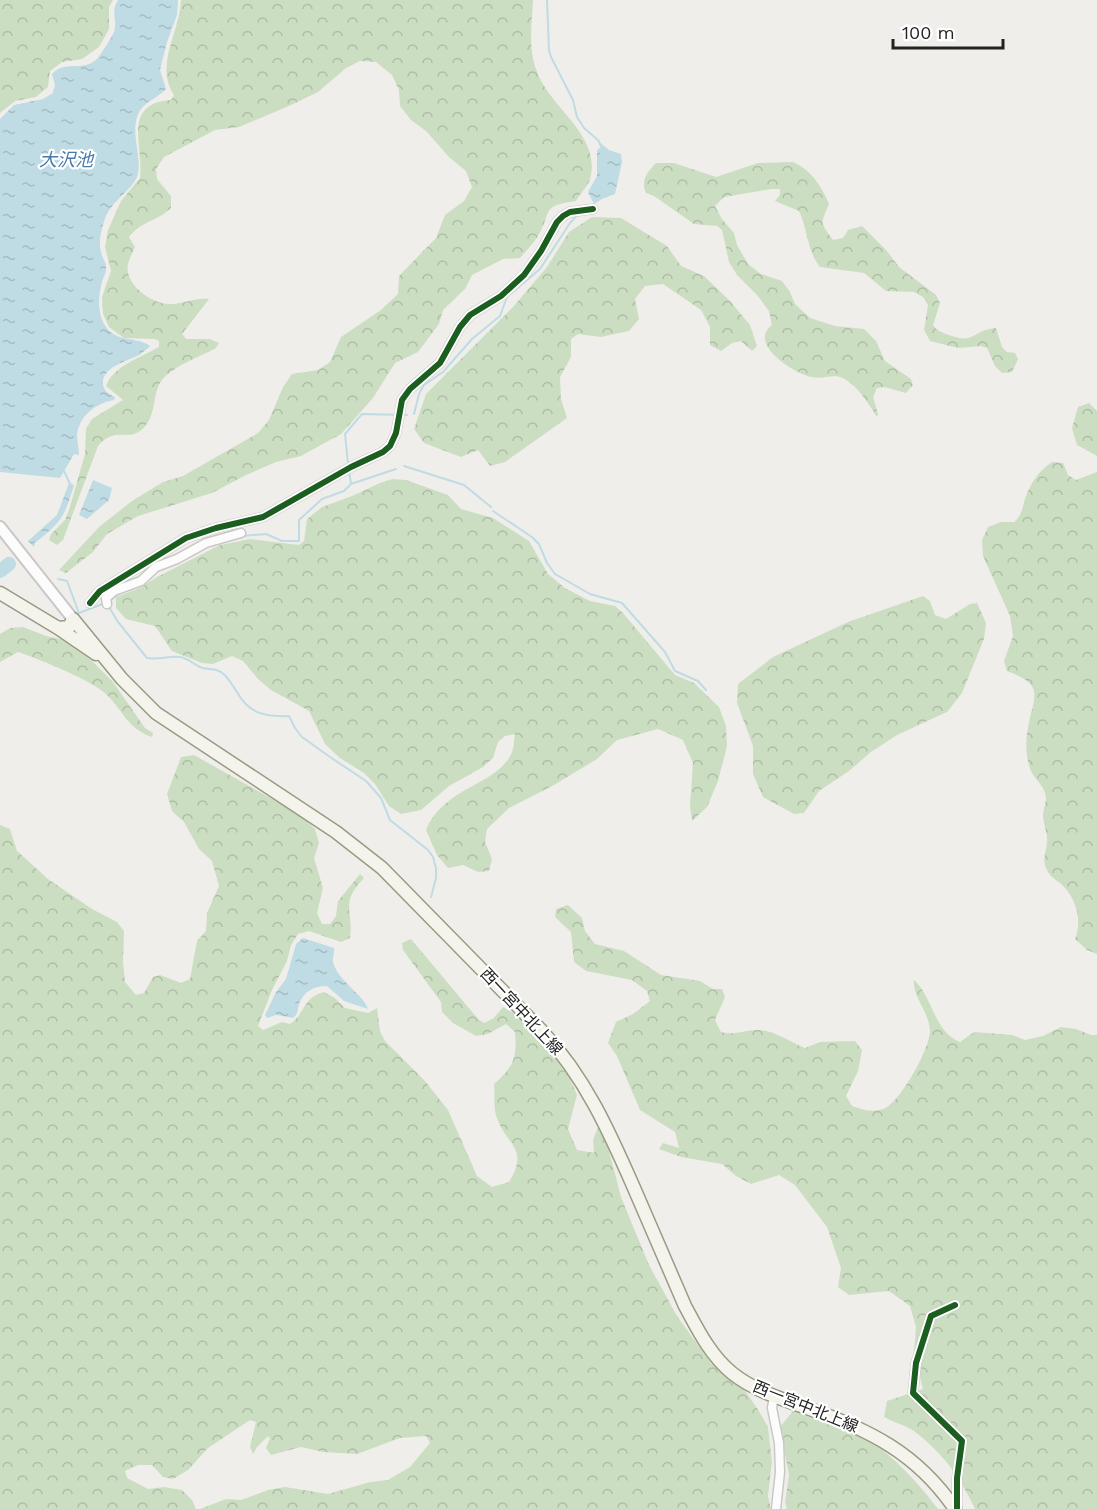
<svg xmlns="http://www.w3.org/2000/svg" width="1097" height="1509" viewBox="0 0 1097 1509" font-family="'Work Sans','Noto Sans JP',sans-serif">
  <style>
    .forest { fill: url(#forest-crowns) }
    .water { fill: url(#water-ripples) }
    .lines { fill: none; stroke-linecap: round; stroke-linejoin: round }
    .stream { stroke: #bfdbe3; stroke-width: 2 }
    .river { stroke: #bfdbe3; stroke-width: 14 }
    .minor-casing { stroke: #c9c8c7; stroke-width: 11 }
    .tertiary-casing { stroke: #c9c8c7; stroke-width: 14 }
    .secondary-casing { stroke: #999a82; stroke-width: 15 }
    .minor { stroke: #fdfcfc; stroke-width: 8 }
    .tertiary { stroke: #fdfcfc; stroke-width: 10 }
    .secondary { stroke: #f4f4ed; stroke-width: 12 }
    .cycleway-casing { stroke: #fff; stroke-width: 10 }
    .cycleway { stroke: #1b5e20; stroke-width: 6 }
    .labels { text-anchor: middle; stroke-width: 4.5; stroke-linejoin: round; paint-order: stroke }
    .street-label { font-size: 16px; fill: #222; stroke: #fff }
    .water-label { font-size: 18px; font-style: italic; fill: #4a7aab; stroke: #fff }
  </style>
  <defs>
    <pattern id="forest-crowns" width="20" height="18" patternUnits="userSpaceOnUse" patternTransform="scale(1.5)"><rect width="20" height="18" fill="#cbdec1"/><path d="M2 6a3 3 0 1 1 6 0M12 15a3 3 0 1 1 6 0" fill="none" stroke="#aebea6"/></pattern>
    <pattern id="water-ripples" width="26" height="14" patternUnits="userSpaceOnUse" patternTransform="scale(1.5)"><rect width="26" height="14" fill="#bfdbe3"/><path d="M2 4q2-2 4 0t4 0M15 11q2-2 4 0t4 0" fill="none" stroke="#a4bcc2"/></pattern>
  </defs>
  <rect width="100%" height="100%" fill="#f0eeeb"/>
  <path class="forest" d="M0,0H113L109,7V29L99,47L82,59L62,62L50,71L48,87L36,97L15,101L0,113Z
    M181,0H533C532,22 528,47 536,69C548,108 605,136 589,182C586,188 579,195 576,201C539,206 553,212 538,236C533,244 526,251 520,258L503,259L472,275L465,289L443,310L439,324L418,352L395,363L373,398L341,434L301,456L276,462L246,475L212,493L138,516L107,534L93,552L66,573L59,570L99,527L132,501L163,482L183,476L258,433L269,420L283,387L292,374L318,370L330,362L341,337L381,310L398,294L399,276L436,238L445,215L464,201L472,187L466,171L449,157L426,131L411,120L400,106L399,90L392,75L376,62L360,61L346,68L318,92L289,106L239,127L215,130L164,157L156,169L157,179L171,196V208C158,221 141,221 129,237L135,247C133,252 129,259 128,264C124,284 150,302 167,304C181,305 195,297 209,299L182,334L186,339H210L219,343L215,349C200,356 172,367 162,380C151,394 158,418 140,431C126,441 115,426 98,446L63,540L57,545L49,540L51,534L65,520L69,510L85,454L86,429L92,419L123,400L106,386C113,366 142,357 159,347V341L155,339L124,338L109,327L103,314L102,297L111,271L105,247L108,230L121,201L140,178C144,145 121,104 171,100L174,95C154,65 180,32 181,0Z
    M793,162C811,170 821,185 829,204C821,224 819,221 833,240L843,238L848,230L862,226L886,250L899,267L936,295L940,303L933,325C937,331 942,333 949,335C975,345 972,330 996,328L1002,347L1007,352L1015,353L1018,359L1012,372L1002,373L995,366L987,348L981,346L958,348L930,341L924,330L928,305L923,297L914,292L886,291L864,273L820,267C807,251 808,230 799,211L775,201L780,195V189H771L724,197L715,206L722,219L734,233L737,245L748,264L761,274L782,281L790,292L795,304L810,318L835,326L864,329L876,341L885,361L911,379L913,385L906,393L884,387L877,388L873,397L878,414L877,417C868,403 858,386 843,378C833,373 822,380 811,377C794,373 747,344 772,325L769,311L757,295L737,275L729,262L722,230L717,226L694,224L654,196L646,193C640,181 648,171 656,163H674L716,177L758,163Z
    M592,217L621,218L667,246L681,266L704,276L730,301L750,325L757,346L752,351L741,341L732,343L721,351L710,345V327L701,310L663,284L645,286L635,299L639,319L629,331L601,337L578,334L571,339V357L560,377L561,399L567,418L505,462L490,466L478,450L461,457L424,443L414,429L426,394L513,307L547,267L569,232Z
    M1089,403L1097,411V456L1077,445L1072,428L1078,407Z
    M1052,462L1063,463L1068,475L1076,480L1097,472V954L1087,950L1075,939C1082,923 1077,901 1065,888C1061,882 1052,879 1048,872C1041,860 1046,854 1047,842C1048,833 1043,824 1043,815C1044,803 1049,801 1043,788C1039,782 1033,776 1030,769C1026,756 1025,742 1028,728C1033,696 1047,686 1007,671L1004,661L1013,636L1010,616L983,556L982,540L988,527L1001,522H1014C1023,514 1022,507 1026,496C1031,482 1040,470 1052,462Z
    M393,479L406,480L448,495L461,509L493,518L529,541L548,574L565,588L590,601L615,606L623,613L675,675L694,683L719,707L726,726L727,746L718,781L707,807L692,821L690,806L693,763L683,740L658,729L617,740L597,759L554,785L509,808L487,829L485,842L492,859L489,871L478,872L463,865L448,868L437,855L426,830C444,786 499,785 512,752C514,747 514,739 515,734L505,736L498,742L493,758L483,767L449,786L421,810L401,814L389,806L375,784L364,773L340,758L325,744L309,711L271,690L258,679L243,661L232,656L213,664L202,663L172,651L155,626L126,619L116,608V597L140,588L157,577L220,545L250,539L299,545L304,541L307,519L322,507L352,496L380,483Z
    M923,596L930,601L935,615L946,619L970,604L977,603L986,623L984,639L962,693L947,712L897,735L871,752L849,771L819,791L804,813L794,814L763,797L753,774V746L737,703L738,684L773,657L848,622Z
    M23,627L46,636L61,639L92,661L113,682L145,728L153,733L152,737C127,728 124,712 108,696C94,681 39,659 18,652L0,662V634L10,628Z
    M194,755L299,814L315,829L319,843L314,858L323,888L317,913L322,924H330L336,916L338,901L360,874L364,878C339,904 354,910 350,938L341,942L309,931L298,934L291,945L287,961L272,990L258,1026L263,1030L282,1022L290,1024C306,1013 302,998 324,992L335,998L345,1008L368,1013L377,1008L380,1031L385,1041L425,1081L448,1110L477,1176L492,1187L509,1182C530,1148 506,1145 497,1118C493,1108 495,1094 494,1084C514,1066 517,1058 515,1032L506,1024L488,1034L476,1036L453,1023L442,1012L441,1002L403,950L402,943L411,939L478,1019L484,1023L494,1018L503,1007L520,1017L549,1049L570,1079L577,1095L568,1129L577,1150L594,1153L593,1140L598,1127L607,1143L621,1197L649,1265L677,1316L711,1363L746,1392L759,1411L768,1427L772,1461L768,1496L771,1509H200L226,1499L241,1500L268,1490L285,1487L328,1494L370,1482L388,1480L410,1467L430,1443L426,1436L400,1438L357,1454L323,1452L301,1447L271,1455L266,1448L270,1438L268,1436L257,1447L253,1454L250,1447L256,1422L250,1420L208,1448L188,1470L173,1479L163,1477L152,1465H138L125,1471L127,1478L148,1489L164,1487L182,1490L192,1500L196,1509H0V825L10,829L17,851L48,879L92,909L117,922L124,931L123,961L125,982L136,995L144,993L153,977L160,975L181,983L190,979L197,941L206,931L207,913L219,886L212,861L199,849L184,822L172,811L167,794L181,757Z
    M568,905L582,918L585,931L595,944L624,951L661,975L700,981L713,989H722L725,997L715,1020L721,1032C735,1036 746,1029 760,1030C776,1031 790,1042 805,1048L820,1042L855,1041L862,1050L858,1071L846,1096L852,1106C864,1110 875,1114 887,1107C902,1098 930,1048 930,1031C929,1011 912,996 914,980C933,997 934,1032 960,1042L974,1032L1012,1035L1025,1040L1043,1036L1061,1027L1076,1029L1091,1035H1097V1509H975C960,1477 943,1453 914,1431C905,1425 893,1422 884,1417L887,1401L923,1389L914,1353L916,1327L910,1306L889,1291L849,1295L838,1287L841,1268L827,1227L795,1185L779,1175L751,1184L736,1176L722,1164L681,1157L659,1149L663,1143L679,1148L675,1132L640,1110L617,1056L608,1043L616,1022L633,1014L650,1001L647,991L632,980L586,971L574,962L571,932L555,917L556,909Z
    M793,1411C819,1421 848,1428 872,1442C893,1456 923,1488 938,1509H787L785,1502L789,1475L780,1427Z"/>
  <path class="water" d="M118,0H178L177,15L167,42L160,70L166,89C159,97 148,100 141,109C127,130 144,157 137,177C131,191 114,199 106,216C102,226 98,241 101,252C102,258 107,263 106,269C106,274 103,278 102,282C98,296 97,314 106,327C117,343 137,336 150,346C147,349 143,352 139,355C128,361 102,367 103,383C103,390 108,394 115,397L114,400C96,403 79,416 77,435C77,441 79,449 79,455L74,454L60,478L0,472V119L14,105L43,99L53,93L55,85L52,74C65,60 81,72 96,60C100,56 112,37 114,32C118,19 110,12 118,0Z
    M598,141L609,150L621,154L622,162L615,194L602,199L594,204L588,192L597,176V151L601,146Z
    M93,480L112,488L109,500L87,519L79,515Z
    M69,483L74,485C64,518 62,521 35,543L34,547L28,541L57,515Z
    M303,938L334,948C335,953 332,957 333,962C337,980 364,995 368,1009L344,1001L327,986C314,986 304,991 299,1004C297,1011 299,1013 293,1018L276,1015L267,1018L265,1015L276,992L286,979L296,944Z"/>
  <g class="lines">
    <path class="stream" d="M547,0L549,50L551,57L573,100L577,117L584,128L598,140L602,148
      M414,414L419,394L424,385L443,372L472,339L500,316L507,297L540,269L570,223L578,214
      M348,464L345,434L362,414L407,415
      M404,466L464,485L491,507
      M63,469L71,486
      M349,470L351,484
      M493,511L532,537L539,544L547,563L555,574L590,594L622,603L665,652L675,671L698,681L706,690
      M242,536L266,534L282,541H299V520L322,499L344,491L351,484L396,469
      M58,579L67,581L79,613L105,603
      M110,601L119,593
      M109,607L118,622L147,658C158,660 168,656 179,657C187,657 193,664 200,667C206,670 213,668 219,671C227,674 232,685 237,692C249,714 266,717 289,716L295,728L302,737L330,757L366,781L381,798L390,820L428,850L433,857L436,868V878L431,897"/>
    <path class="river" d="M0,571L9,564"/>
    <g class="minor-casing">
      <path id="minor" d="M90,603L100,591L186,538L216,528L263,517L351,467L383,452L390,446L396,433L402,400L410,389L440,363L460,327L470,315L501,296L524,275L541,251L557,222L563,216L570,212L593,209
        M107,604L106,598L114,591L141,581L156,567L177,559L206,543L241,533
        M955,1305L931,1316L916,1363L913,1393L962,1441L957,1478V1509
        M774,1396L772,1408L779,1443L780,1472L776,1509"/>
    </g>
    <g class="tertiary-casing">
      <path id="tertiary" d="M0,527L73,619"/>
    </g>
    <g class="secondary-casing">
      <path id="secondary" d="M0,593L58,628L69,627L73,619L122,679L156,713L336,832L382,868L542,1031C585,1077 609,1131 634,1188C651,1227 668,1267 685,1306C698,1330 710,1355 732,1373C753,1390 781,1399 807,1408C868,1429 917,1453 955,1509
        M58,628L96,654"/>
    </g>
    <use href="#minor" class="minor"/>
    <use href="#tertiary" class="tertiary"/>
    <use href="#secondary" class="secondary"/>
    <g class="cycleway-casing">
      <path id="cycleway" d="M90,603L100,591L186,538L216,528L263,517L351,467L383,452L390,446L396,433L402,400L410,389L440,363L460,327L470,315L501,296L524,275L541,251L557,222L563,216L570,212L593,209
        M955,1305L931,1316L916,1363L913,1393L962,1441L957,1478V1509"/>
    </g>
    <use href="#cycleway" class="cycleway"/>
  </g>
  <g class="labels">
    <g class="street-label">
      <text transform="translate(522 1011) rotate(47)" y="6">西一宮中北上線</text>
      <text transform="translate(806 1406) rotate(22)" y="6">西一宮中北上線</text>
    </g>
    <g class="water-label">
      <text x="66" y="166">大沢池</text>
    </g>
  </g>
  <path d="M893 39v9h110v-9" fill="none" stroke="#222222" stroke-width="3"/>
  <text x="902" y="39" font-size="18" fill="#222222" stroke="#ffffff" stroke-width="4.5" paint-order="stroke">100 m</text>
</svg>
